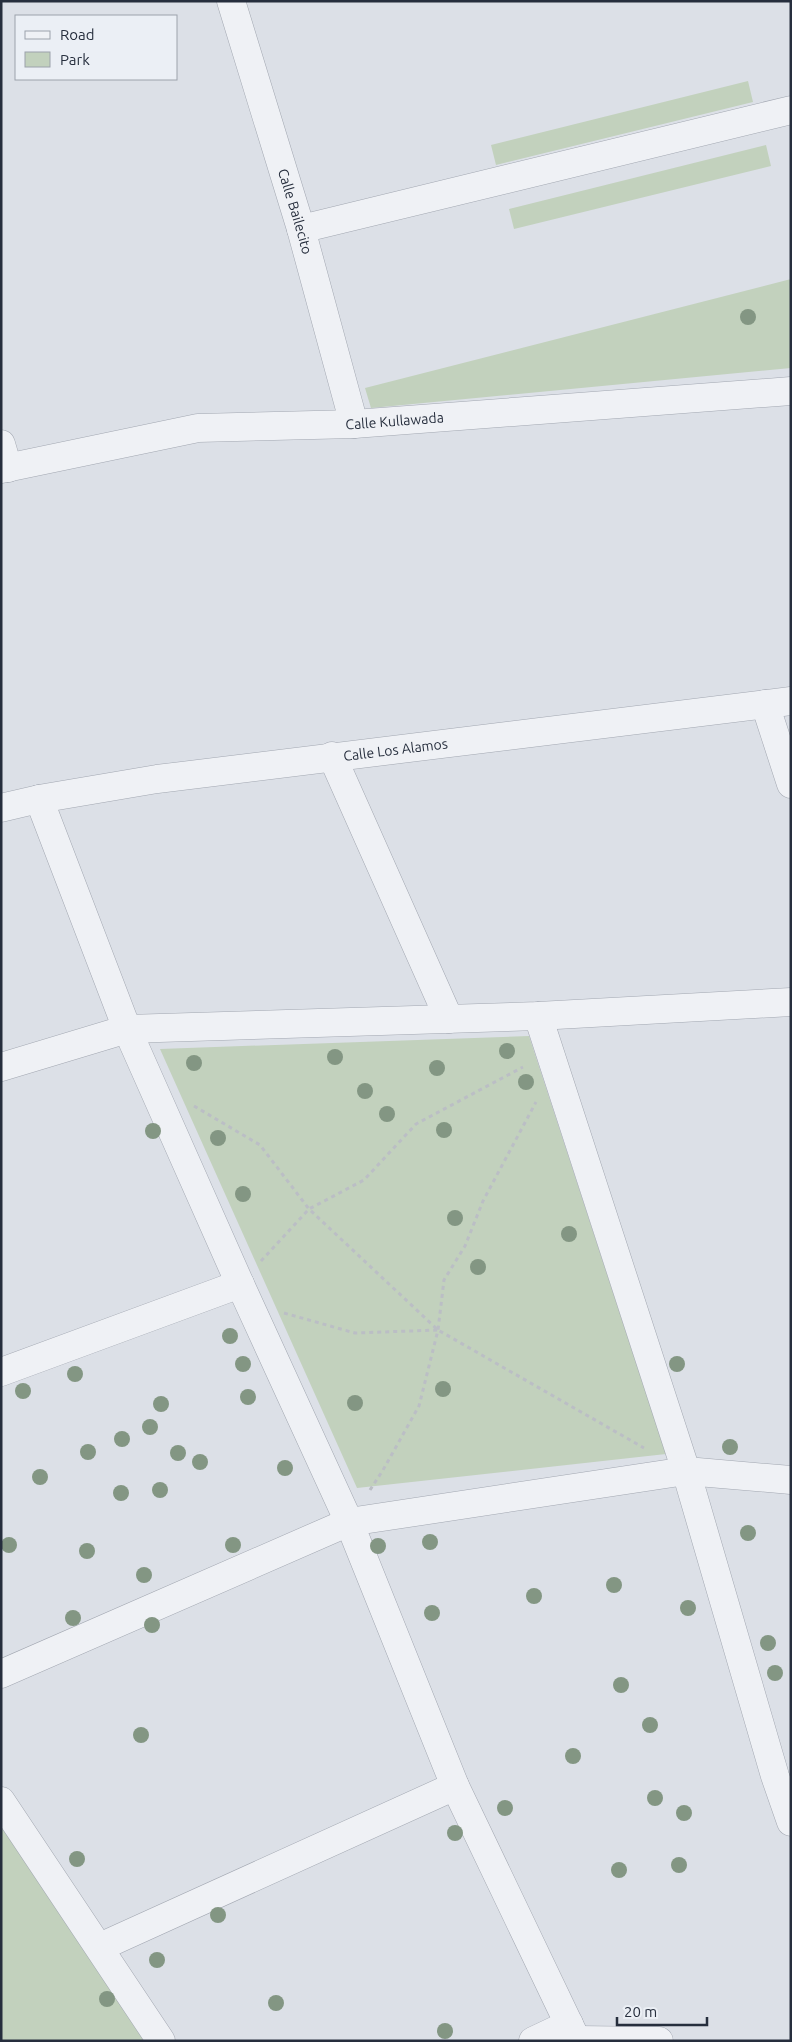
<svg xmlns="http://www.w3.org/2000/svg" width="792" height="2042" viewBox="0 0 792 2042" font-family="Ubuntu,sans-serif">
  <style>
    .green { fill: #c2d1bd }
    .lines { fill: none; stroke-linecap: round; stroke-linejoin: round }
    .minor-casing { stroke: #a2a7b1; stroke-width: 29 }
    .path { stroke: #bbbec5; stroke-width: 3; stroke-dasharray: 4 4; stroke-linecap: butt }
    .minor { stroke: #eff1f5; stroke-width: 28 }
    .tree { fill: #839683 }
    .labels { text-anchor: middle; stroke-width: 4; stroke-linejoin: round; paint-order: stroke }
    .street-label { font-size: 14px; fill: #262e3d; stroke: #ebeff5 }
  </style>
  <rect width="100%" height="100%" fill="#dce0e7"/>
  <path class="green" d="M748,81L753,102L496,165L491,145Z
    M766,145L771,166L514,229L509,209Z
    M791,279V368L371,408L365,388Z
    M529,1036L666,1454L357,1488L160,1049Z
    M1,1825L147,2041H1Z"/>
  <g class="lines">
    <g class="minor-casing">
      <g id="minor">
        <path id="s1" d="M231,1L301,229L354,424"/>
        <path d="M301,229L791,110"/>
        <path d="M1,444L8,468"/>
        <path id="s2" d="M1,469L198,428L354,424L791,391"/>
        <path d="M765,704L791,784"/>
        <path d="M332,756L449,1019"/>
        <path d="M39,799L127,1029L240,1284L349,1522L455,1786L577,2041"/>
        <path id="s3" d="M1,808L39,799L157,779L791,701"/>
        <path d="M538,1016L686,1471L775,1776L791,1822"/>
        <path d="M1,1067L127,1029L538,1016L791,1002"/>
        <path d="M1,1372L240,1284"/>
        <path d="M1,1674L349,1522L686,1471L791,1480"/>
        <path d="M1,1801L161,2041"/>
        <path d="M100,1947L455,1786"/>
        <path d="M577,2040L659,2041"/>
        <path d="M533,2041L569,2024"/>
      </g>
    </g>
    <path class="path" d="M194,1106L260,1145L309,1209L438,1330L644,1448
      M261,1261L309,1209L364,1180L416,1124L523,1067
      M284,1313L355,1333L438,1330
      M370,1490L383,1470L419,1406L438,1330L444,1280L465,1246L483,1201L536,1102"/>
    <use href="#minor" class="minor"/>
  </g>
  <g class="tree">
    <circle cx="748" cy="317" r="8"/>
    <circle cx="507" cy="1051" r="8"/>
    <circle cx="335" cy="1057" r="8"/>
    <circle cx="194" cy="1063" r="8"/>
    <circle cx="437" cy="1068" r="8"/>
    <circle cx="526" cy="1082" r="8"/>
    <circle cx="365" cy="1091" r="8"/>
    <circle cx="387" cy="1114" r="8"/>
    <circle cx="444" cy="1130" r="8"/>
    <circle cx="153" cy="1131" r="8"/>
    <circle cx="218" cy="1138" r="8"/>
    <circle cx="243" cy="1194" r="8"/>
    <circle cx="455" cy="1218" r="8"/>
    <circle cx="569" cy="1234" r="8"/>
    <circle cx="478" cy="1267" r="8"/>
    <circle cx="230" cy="1336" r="8"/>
    <circle cx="243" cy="1364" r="8"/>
    <circle cx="677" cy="1364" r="8"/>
    <circle cx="75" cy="1374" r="8"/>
    <circle cx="443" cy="1389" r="8"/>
    <circle cx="23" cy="1391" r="8"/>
    <circle cx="248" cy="1397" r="8"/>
    <circle cx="355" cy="1403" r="8"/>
    <circle cx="161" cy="1404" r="8"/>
    <circle cx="150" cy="1427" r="8"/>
    <circle cx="122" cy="1439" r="8"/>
    <circle cx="730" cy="1447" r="8"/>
    <circle cx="88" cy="1452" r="8"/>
    <circle cx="178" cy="1453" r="8"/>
    <circle cx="200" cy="1462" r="8"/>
    <circle cx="285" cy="1468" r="8"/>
    <circle cx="40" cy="1477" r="8"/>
    <circle cx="160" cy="1490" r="8"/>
    <circle cx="121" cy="1493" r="8"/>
    <circle cx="748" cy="1533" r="8"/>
    <circle cx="430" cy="1542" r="8"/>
    <circle cx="9" cy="1545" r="8"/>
    <circle cx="233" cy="1545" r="8"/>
    <circle cx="378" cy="1546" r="8"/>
    <circle cx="87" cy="1551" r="8"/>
    <circle cx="144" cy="1575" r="8"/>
    <circle cx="614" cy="1585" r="8"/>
    <circle cx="534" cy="1596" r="8"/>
    <circle cx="688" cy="1608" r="8"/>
    <circle cx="432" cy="1613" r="8"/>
    <circle cx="73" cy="1618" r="8"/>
    <circle cx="152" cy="1625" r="8"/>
    <circle cx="768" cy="1643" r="8"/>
    <circle cx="775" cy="1673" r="8"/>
    <circle cx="621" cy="1685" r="8"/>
    <circle cx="650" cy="1725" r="8"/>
    <circle cx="141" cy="1735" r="8"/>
    <circle cx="573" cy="1756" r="8"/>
    <circle cx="655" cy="1798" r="8"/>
    <circle cx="505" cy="1808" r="8"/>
    <circle cx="684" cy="1813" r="8"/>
    <circle cx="455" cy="1833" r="8"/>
    <circle cx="77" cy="1859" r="8"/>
    <circle cx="679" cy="1865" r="8"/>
    <circle cx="619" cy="1870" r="8"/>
    <circle cx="218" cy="1915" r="8"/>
    <circle cx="157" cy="1960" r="8"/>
    <circle cx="107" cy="1999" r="8"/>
    <circle cx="276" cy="2003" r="8"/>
    <circle cx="445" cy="2031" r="8"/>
  </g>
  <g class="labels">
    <g class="street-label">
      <text dy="5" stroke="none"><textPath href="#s1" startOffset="220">Calle Bailecito</textPath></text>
      <text dy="5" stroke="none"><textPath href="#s2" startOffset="398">Calle Kullawada</textPath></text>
      <text dy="5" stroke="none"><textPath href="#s3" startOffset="399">Calle Los Alamos</textPath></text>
    </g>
  </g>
  <rect width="792" height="2042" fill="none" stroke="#262e3d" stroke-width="5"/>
  <rect x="15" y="15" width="162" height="65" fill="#ebeff5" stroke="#9ca2ab"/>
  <rect x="25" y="31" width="25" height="8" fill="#eff1f5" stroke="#9ca2ab"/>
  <text x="60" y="40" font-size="15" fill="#262e3d">Road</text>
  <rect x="25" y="52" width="25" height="15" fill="#c2d1bd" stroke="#9ca2ab"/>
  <text x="60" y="65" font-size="15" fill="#262e3d">Park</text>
  <path d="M617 2017v8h90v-8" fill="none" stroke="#262e3d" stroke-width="2.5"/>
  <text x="624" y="2017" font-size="15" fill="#262e3d" stroke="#ebeff5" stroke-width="4" paint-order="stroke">20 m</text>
</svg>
